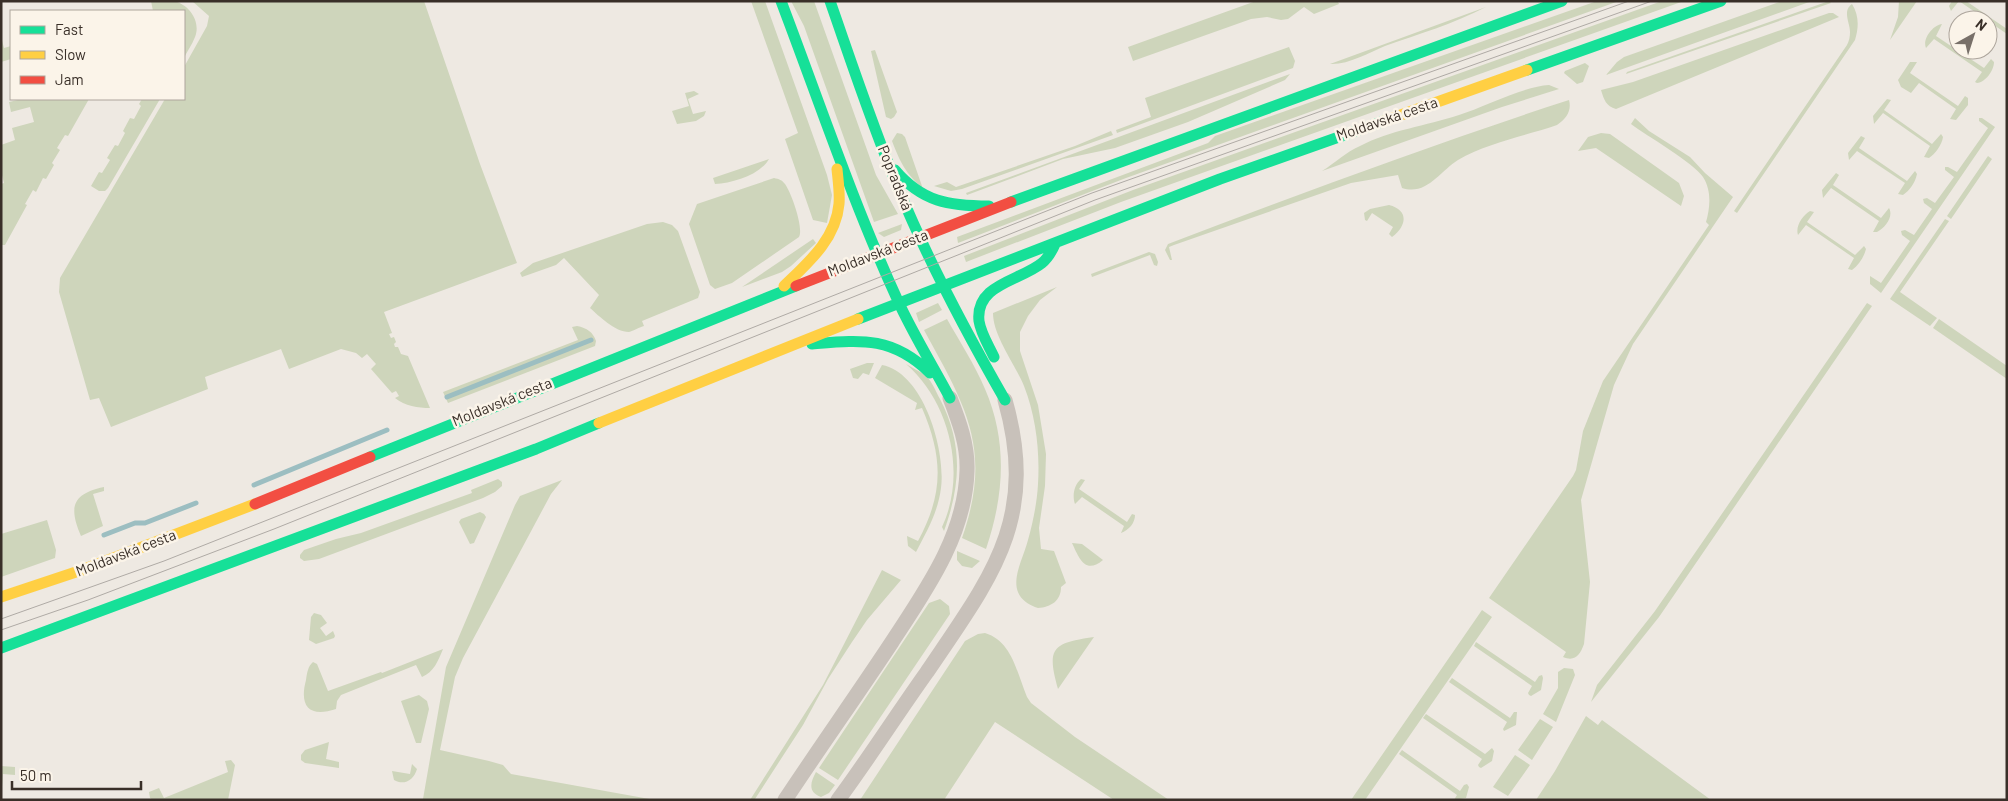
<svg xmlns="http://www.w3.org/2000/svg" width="2008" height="801" viewBox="0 0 2008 801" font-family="Barlow,sans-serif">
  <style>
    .green { fill: #ced5bb }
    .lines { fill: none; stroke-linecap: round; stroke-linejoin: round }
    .stream { stroke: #9cbec1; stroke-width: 5 }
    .street { stroke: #c8c1ba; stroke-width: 15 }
    .fast { stroke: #16e098; stroke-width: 11 }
    .slow { stroke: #ffcf43; stroke-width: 11 }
    .jam { stroke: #f24e42; stroke-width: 11 }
    .tram { stroke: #afaaa5; stroke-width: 1 }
    .labels { text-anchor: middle; stroke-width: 5; stroke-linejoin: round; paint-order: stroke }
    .street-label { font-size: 15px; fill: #392f28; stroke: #fbf4e9 }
  </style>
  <rect width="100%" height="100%" fill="#eee9e2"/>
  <path class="green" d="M151,1C158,1 167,0 174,1C190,5 201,22 195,37C192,45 187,51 184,58V11H153Z
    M192,1H424L480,164L517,263L384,312L392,333L389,334L391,338L394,337L396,342L394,344L395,347H398L401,354L408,356L430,408C418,408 405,406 395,398L399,396L396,391L392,393L371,369L376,364L367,354L362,358L356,353L341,349L289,369L281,349L205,377L208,389L111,427L99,398L90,400L59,292L60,278L165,99H184V67L207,26L209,16Z
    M751,1H765L827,175L832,195L827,223L813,220L785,139L798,133Z
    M791,1H814L876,175L898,214L874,222L804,26Z
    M1256,1H1341L1338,2L1339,4L1314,14L1304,7L1288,19L1281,20L1267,17L1251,19L1133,61L1128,47Z
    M1597,1H1619L1126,178L958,243L957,237L1208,143L1215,136Z
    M1662,1H1684L1121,202L966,262L964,256L1133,190Z
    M1782,1H1812L1606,75L1617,62L1624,57Z
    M1829,1L1831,3L1626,74L1627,72Z
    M1899,1H1917L1890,40L1898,17Z
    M1952,1H1966L2007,29V34L1959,1L1951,11L1949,6Z
    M1852,4C1859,15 1859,27 1855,40L1737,213L1734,211L1847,45C1849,41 1850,37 1850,32C1850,23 1842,11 1852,4Z
    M1486,7C1453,24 1419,34 1385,46C1368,53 1348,65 1330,64Z
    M1829,13H1833L1839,17L1616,109C1606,106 1604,100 1601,90L1633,82Z
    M1942,24L1936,36L1984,68L1991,59L1994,62C1994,70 1986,82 1977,83L1975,82L1982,72L1934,39L1926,48C1922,39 1933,25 1942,24Z
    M1,37L4,48L11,46V59L1,62Z
    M1289,47L1295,61L1293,68L1117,133L1116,130L1151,117L1145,98Z
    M875,50L897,112L894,117L891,119L886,117L871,51Z
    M1910,62H1917L1910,73L1958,106L1965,96L1968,98V105L1956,120L1950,119L1956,109L1919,83L1911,93L1901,87L1898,80Z
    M1585,63L1589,66L1583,82L1577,84L1564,73L1565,71Z
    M1290,74L1285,80L1188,122L1115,148L1063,159L967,195L966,193Z
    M1549,85L1559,89L1502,107L1322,171C1335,163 1346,152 1360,146C1390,130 1426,126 1459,115C1484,107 1525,86 1549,85Z
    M694,91L699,94L688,99L693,114L706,111L704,116L696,121L677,124L672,111L689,106L685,93Z
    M22,99H89L68,136L65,135L57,148L60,150L52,163L54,165L46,179L43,178L36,192L33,190L25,204L27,205L5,245H1V184L4,183L1,171V145L15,140L12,128L34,122L30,107L11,112L9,102Z
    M142,99H160L108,188L105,191H99L91,186L99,172L102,173L110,160L107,158L115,145L118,146L125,133L123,131L130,118L134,119L141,106L139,104Z
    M1887,99L1891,100L1884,110L1932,144L1941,134L1943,137C1942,145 1935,154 1929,158L1924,157L1930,146L1883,113L1874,124L1873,116Z
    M1569,100C1572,111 1566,119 1557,125C1525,136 1487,143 1458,160C1440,171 1427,196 1402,188L1398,175L1351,183L1174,245L1169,247L1172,260H1170L1165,250L1168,244C1300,194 1433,144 1569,100Z
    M1635,118L1649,131L1690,157L1705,173L1733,197L1633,344L1614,385L1581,500L1590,582L1584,644C1580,655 1575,662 1563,657L1566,652L1489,598L1573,476L1576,470L1583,431L1603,381L1709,225L1706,222C1710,208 1712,191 1703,177C1694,163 1647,136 1631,124Z
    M1979,118H1982L1995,127L1881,293L1870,284V276L1881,283L1910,241L1902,235L1901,231L1905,230L1914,235L1932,209L1924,203L1923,199L1927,198L1935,203L1954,177L1945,170V167H1948L1957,172L1988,128L1979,121Z
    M1111,131L1113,135L962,189L951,191L934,186L947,182L956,187L1075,146Z
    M897,133L902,134L905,137L923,189C905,172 901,164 892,141Z
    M1601,133L1610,134L1679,183L1684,196L1681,206L1596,148L1578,151L1588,137Z
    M1861,136L1865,138L1859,148L1907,181L1915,171L1917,174C1915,183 1910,190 1903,195L1898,194L1905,183L1857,151L1849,160L1848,153Z
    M1988,156L1992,159L1951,219L1947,216Z
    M769,159C760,175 733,183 715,184L713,178Z
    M1836,173L1839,175L1833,185L1881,218L1889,208C1894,217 1885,228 1877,232H1873L1879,221L1831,188L1823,198L1822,190Z
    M774,178C779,179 782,180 785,184C791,192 804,228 799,237L732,283L715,289L710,285L689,224L697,204Z
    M1389,205C1409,210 1407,226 1392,237L1389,234L1393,227L1372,213L1367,221L1365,220L1364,213L1370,209Z
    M1810,211L1814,212L1807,222L1855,255L1864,246L1866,249C1864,257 1859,265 1852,270L1848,269L1854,258L1806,225L1798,235C1795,226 1803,215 1810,211Z
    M1945,219L1949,221L1900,292L1937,318L1930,326L1890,299Z
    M663,222L672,225L678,231L700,292L698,298L642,321L644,326C640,327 633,331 629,332C615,332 599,316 590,308L599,295L564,258L556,265L522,277L520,273L533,263L647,224Z
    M902,224L901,230L884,237L878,233Z
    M813,239L816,243L791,266L782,272L742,287Z
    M1149,252L1155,254L1158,262L1157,266L1154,265L1150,255L1092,277L1091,274Z
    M1057,287L1040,300L1028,316L1020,332V351L1038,405L1046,454L1045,486L1039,528L1041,549L1054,551L1066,583L1061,587C1061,601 1051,607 1038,608C1001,595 1021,566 1028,540C1033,522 1037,503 1038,484C1040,451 1036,417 1024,386C1015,364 993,336 993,313Z
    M938,303L942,310L919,322L916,313Z
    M1867,303L1872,306L1659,617L1591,702L1597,685L1655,611Z
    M947,319C960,342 975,365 985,389C1008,442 1004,496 986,549L962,538C993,449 966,407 924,330Z
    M1939,319L2007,366V379L1933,328Z
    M577,326C587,328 593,332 596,341L595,346L448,403L443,392L578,340L572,327Z
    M867,363H874L869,375L863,373L858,379L853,378L850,369Z
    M906,364C912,368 920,371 926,376C932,381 936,392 940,399C963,444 961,484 944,531L942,527C967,474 950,402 906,364Z
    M882,365C924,373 946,451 941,488C938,512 927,531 916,552L908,546L907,536L918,541C944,493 943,457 922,408L915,410L917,403L875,378Z
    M498,479L502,482V486L495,492L483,498L319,559L304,561L300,558V555L304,550L336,539L361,533L472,493L471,490Z
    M1081,479L1085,480L1079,489L1127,522L1132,514L1135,515C1135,523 1129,530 1121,533L1124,526L1082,497L1075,504C1072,496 1074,485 1081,479Z
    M562,480L551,494L463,658L455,677L440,750L489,761L503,765L511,774L655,800L423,799L446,667L515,505L520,496Z
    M104,487V491L93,494L103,526L81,536C69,508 71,494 104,487Z
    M480,512L484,514L486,517L474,543L470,544L459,522L461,519Z
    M47,520L56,550L55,558L1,577V534Z
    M1072,543L1082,544L1103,560C1085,575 1079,558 1072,543Z
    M957,551L980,561L972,568L962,566L957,560Z
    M882,570L901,580L867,620L852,642L828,679L803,725L755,799L750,800L823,685Z
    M940,599L949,606L950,614L948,617L838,780L819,768L929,603Z
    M1482,610L1492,617L1365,800H1351Z
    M314,613L321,615L327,623L320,628L326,636L333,631L335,636L334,638L316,644L309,640L311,617Z
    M985,633C1012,641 1017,673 1027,697L1031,703L1075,737L1169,800H1114L995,722L944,800H860L965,641L978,634Z
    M1094,637L1058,689C1046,647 1053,643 1094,637Z
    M1476,642L1535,682L1539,676L1542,675L1543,678L1541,690L1531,696L1529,695L1528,693L1532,686L1474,646Z
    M443,649C438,661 434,672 422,677L416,665L341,695L337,701L336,709C309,718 299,706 306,680C307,673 308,666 313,662L317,664L328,691L381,672L382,673Z
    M1564,668L1573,669L1575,675L1556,722L1543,714L1558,688V672Z
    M1452,678L1510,718L1514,712H1517L1516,725L1504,731L1503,729L1507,722L1449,682Z
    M419,695L427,701L429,709L421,743H416L401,701Z
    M1426,714L1485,754L1492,748L1494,751L1492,761L1481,768L1479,767L1478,765L1482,759L1423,718Z
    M1586,716L1598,725L1602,720L1711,800H1536L1555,771Z
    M1540,719L1553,727L1532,760L1518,750Z
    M329,742L326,759L339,762V768L305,763L301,760V755L305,750Z
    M1402,750L1460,791L1464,785L1467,784L1469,787L1466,798L1454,800L1457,795L1399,754Z
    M1515,755L1530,765L1508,796L1493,787Z
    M231,760L235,765L228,800H153L150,798L149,792L159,788L164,798L228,772L225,761Z
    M412,764L417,769C414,780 404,786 394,780L392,771L410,774Z
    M1,766L15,767V775L3,774L1,799Z
    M816,772L835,785L829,793L821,797C808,792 810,783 816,772Z"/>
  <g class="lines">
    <path class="stream" d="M447,397L591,340
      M254,485L387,430
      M104,535L135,523H145L196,503"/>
    <path class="street" d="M785,800C820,747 857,695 892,642C926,590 965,536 967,471C968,445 959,421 950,398
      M838,800C869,758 897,714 927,672C991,577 1039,520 1005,400"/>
    <path class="fast" d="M781,1C819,101 853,203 898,301C913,334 933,366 950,398
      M830,1C852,64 873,128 899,190C929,263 966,332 1005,400
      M1527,70L1721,1
      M895,170C922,202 949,206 989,206
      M1011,202L1562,1
      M858,319L1220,179L1384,121
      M812,344C861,340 892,336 930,373
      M994,357C989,346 981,334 979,321C975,284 1020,281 1042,263C1048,258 1052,251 1055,244
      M370,457L796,286
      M1,648L536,449L599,423"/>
    <path class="slow" d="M1384,121L1527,70
      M784,286C808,263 836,239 839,204C840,193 838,180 837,169
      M599,423L858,319
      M1,597L82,570L255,504"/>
    <path class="jam" d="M796,286L1011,202
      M255,504L370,457"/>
    <path class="tram" d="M1,619L164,561L1092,193L1629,1
      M1,630L88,600L274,529L1095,200L1652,1"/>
  </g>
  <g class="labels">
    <g class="street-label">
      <text transform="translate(1387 119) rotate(-19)" y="5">Moldavská cesta</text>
      <text transform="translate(895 178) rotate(68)" y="5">Popradská</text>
      <text transform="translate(878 253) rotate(-21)" y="5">Moldavská cesta</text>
      <text transform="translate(502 402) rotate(-22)" y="5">Moldavská cesta</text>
      <text transform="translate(126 553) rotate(-21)" y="5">Moldavská cesta</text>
    </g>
  </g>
  <rect width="2008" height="801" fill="none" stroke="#392f28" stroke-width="5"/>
  <rect x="10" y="10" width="175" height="90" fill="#fbf4e9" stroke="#ada59c"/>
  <rect x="20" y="26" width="25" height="8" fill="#16e098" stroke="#ada59c"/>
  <text x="55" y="35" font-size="15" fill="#392f28">Fast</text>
  <rect x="20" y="51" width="25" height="8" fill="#ffcf43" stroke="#ada59c"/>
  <text x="55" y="60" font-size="15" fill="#392f28">Slow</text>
  <rect x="20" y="76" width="25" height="8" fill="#f24e42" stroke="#ada59c"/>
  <text x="55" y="85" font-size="15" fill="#392f28">Jam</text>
  <g transform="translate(1973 35) rotate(39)"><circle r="24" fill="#fbf4e9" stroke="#ada59c"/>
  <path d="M0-4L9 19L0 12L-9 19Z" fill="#787069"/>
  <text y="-8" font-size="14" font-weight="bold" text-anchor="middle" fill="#392f28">N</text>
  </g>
  <path d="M12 781v8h129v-8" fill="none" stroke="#392f28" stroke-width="2.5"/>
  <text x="20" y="781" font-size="15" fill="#392f28" stroke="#fbf4e9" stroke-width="4" paint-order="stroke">50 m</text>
</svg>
